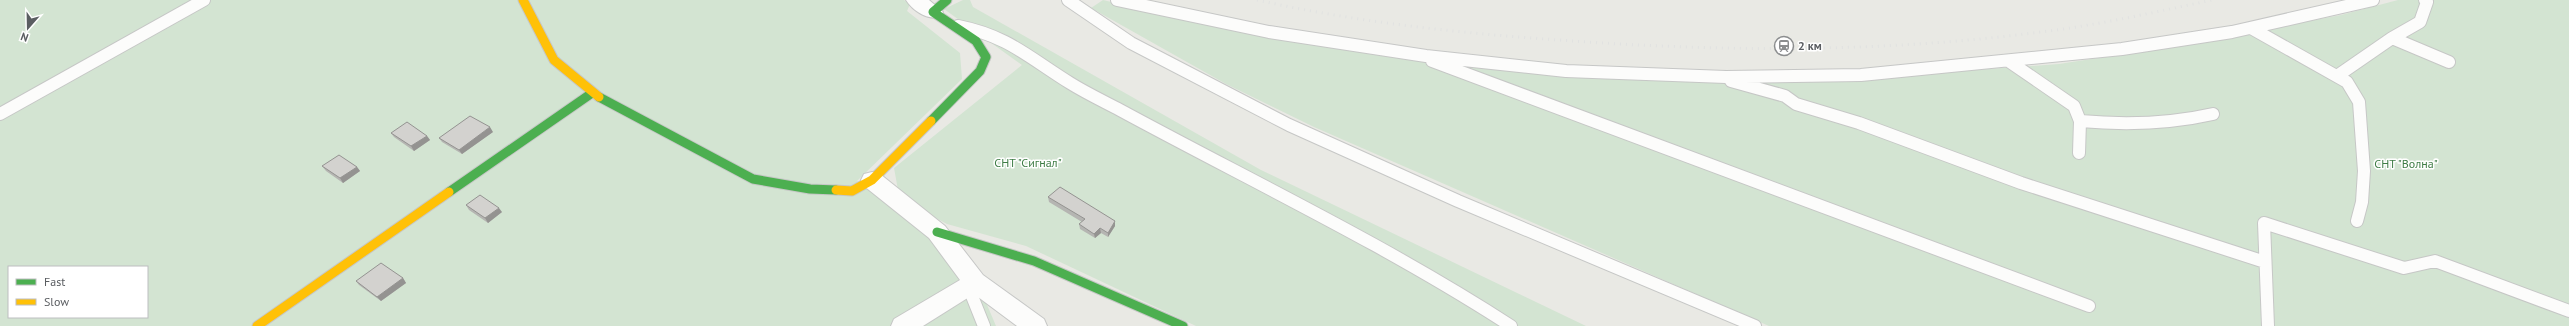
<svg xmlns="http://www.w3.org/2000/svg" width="2569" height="326" viewBox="0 0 2569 326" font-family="'PT Sans',sans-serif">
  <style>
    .green { fill: #d3e4d2; fill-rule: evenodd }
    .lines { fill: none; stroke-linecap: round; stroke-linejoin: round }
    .lane-casing { stroke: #c6c7c6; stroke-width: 14 }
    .street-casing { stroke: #c6c7c6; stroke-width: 2 }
    .fast-casing { stroke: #c6c7c6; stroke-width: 11 }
    .slow-casing { stroke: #c6c7c6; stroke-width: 11 }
    .lane { stroke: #fcfcfb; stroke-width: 12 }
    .street { fill: #fcfcfb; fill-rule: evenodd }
    .fast { stroke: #4caf50; stroke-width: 9 }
    .slow { stroke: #ffc107; stroke-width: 9 }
    .rail { stroke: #e1e2e1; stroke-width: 3; stroke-dasharray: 1 5; stroke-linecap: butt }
    .wall { fill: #b5b5b2 }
    .shaded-wall { fill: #949391 }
    .building { fill: #d3d2cf; stroke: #949391 }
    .labels { text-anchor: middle; stroke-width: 3; stroke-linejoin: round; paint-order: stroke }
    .poi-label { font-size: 12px; font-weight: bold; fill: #5a5d61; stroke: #fff; text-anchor: start }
    .park-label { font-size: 12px; fill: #3e7c45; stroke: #fff }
  </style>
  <rect width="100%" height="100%" fill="#e9e9e4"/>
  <path class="green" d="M0,0H904L910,4L907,11L960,53L962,79L857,181L927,231L982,293L996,326H0ZM9,267H147V317H9Z
    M963,0H970L973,7L1261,170L1586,326H1196L1026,246L947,224L930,215L898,190L894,168L1022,65L944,9Z
    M1103,0L1206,25L1348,49L1696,81L1801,82L2059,64L2194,43L2341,15L2398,0H2569V326H1769L1314,127L1226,84L1091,8Z"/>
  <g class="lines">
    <g class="lane-casing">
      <path id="lane" d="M1068,0L1131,43L1289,125L1458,201L1755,326
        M1117,0L1269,32L1426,56L1566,71L1726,77L1861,75L2122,49L2232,32L2373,0
        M958,26C1008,36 1028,57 1070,83C1086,93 1103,101 1120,110C1251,181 1386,245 1511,326
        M2251,28L2347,82L2359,102L2364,171L2362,202L2357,221
        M2392,38L2420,22L2427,2L2425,0
        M1432,61L2089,306
        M2010,62L2074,106L2080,121L2079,153
        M2337,76L2392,38L2449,62
        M1731,81L1785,96L1796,104L1859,123L2021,183L2265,262
        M0,114L204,0
        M2080,121C2125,125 2169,124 2213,114
        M975,282L972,296L984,326
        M2268,326L2264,223L2404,268L2435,261L2569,311"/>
    </g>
    <g class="street-casing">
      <path id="street" d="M906,0H929L943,12L940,17C927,20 913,11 906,0Z
        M872,172L880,174L945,226L983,275L1044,319L1047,326H1017L974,294L923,326H891L894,319L960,280L929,238L864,186L861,180L864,174Z"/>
    </g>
    <g class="fast-casing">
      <path id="fast" d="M599,97L753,179L810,189L836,190
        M931,121L980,71L986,57L976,41L933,12L947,0
        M449,192L592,93
        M937,232L1034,261L1183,326"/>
    </g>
    <g class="slow-casing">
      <path id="slow" d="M523,0L554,60L599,97
        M836,190L852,191L872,180L931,121
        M257,326L449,192"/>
    </g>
    <use href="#lane" class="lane"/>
    <use href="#street" class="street"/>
    <use href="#fast" class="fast"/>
    <use href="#slow" class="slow"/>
    <path class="rail" d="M1257,0C1356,22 1457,33 1559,40C1719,52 1881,53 2041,32C2099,25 2155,12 2212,0"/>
  </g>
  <path class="wall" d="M493,132L462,154L442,142L439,138Z
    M391,133L427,136L430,140L414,151L394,137Z
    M322,166L357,167L360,171L343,183L326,171Z
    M1048,197L1115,226L1108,237L1101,233L1095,238L1080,229L1079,224L1082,222L1049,202Z
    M466,205L502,212L488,223L469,210Z
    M403,278L406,283L381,301L359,285L356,281Z"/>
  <path class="shaded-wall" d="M490,127L493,132L462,154L459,150Z
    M427,136L430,140L414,151L411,146Z
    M357,167L360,171L343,183L340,178Z
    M499,208L502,212L488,223L485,218Z
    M1115,221V226L1108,237V233Z
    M1100,228L1101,233L1095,238L1094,234Z
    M403,278L406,283L381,301L377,297Z"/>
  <path class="building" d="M470,116L490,127L459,150L439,138Z
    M407,122L427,136L411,146L391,133Z
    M339,155L357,167L340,178L322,166Z
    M1060,187L1115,221L1108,233L1100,228L1094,234L1079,224L1085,219L1048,197Z
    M480,195L499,208L485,218L466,205Z
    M381,263L403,278L377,297L356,281Z"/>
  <defs>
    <g id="station-ring" transform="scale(1)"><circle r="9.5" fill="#fff" stroke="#8c8e8f" stroke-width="1.5"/><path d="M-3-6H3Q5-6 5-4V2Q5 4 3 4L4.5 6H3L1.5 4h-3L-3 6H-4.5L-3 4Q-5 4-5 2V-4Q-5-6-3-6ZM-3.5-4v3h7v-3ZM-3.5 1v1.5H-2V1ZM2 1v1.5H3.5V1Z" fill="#8c8e8f"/></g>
  </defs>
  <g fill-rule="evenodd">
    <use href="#station-ring" x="1784" y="46"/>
  </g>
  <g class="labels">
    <g class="poi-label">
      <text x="1798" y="50">2 км</text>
    </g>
    <g class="park-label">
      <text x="1028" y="167">СНТ "Сигнал"</text>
      <text x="2406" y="168">СНТ "Волна"</text>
    </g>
  </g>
  <rect x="8" y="266" width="140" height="52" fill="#ffffff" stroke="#bdbec0"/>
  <rect x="16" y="279" width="20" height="6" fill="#4caf50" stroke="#bdbec0"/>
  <text x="44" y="286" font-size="12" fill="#5a5d61">Fast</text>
  <rect x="16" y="299" width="20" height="6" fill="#ffc107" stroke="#bdbec0"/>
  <text x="44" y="306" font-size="12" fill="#5a5d61">Slow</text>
  <g transform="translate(28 28) rotate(200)" stroke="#ffffff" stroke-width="3" paint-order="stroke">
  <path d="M0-3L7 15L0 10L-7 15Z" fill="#5a5d61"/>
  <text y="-6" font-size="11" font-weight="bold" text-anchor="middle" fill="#5a5d61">N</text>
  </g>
</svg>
